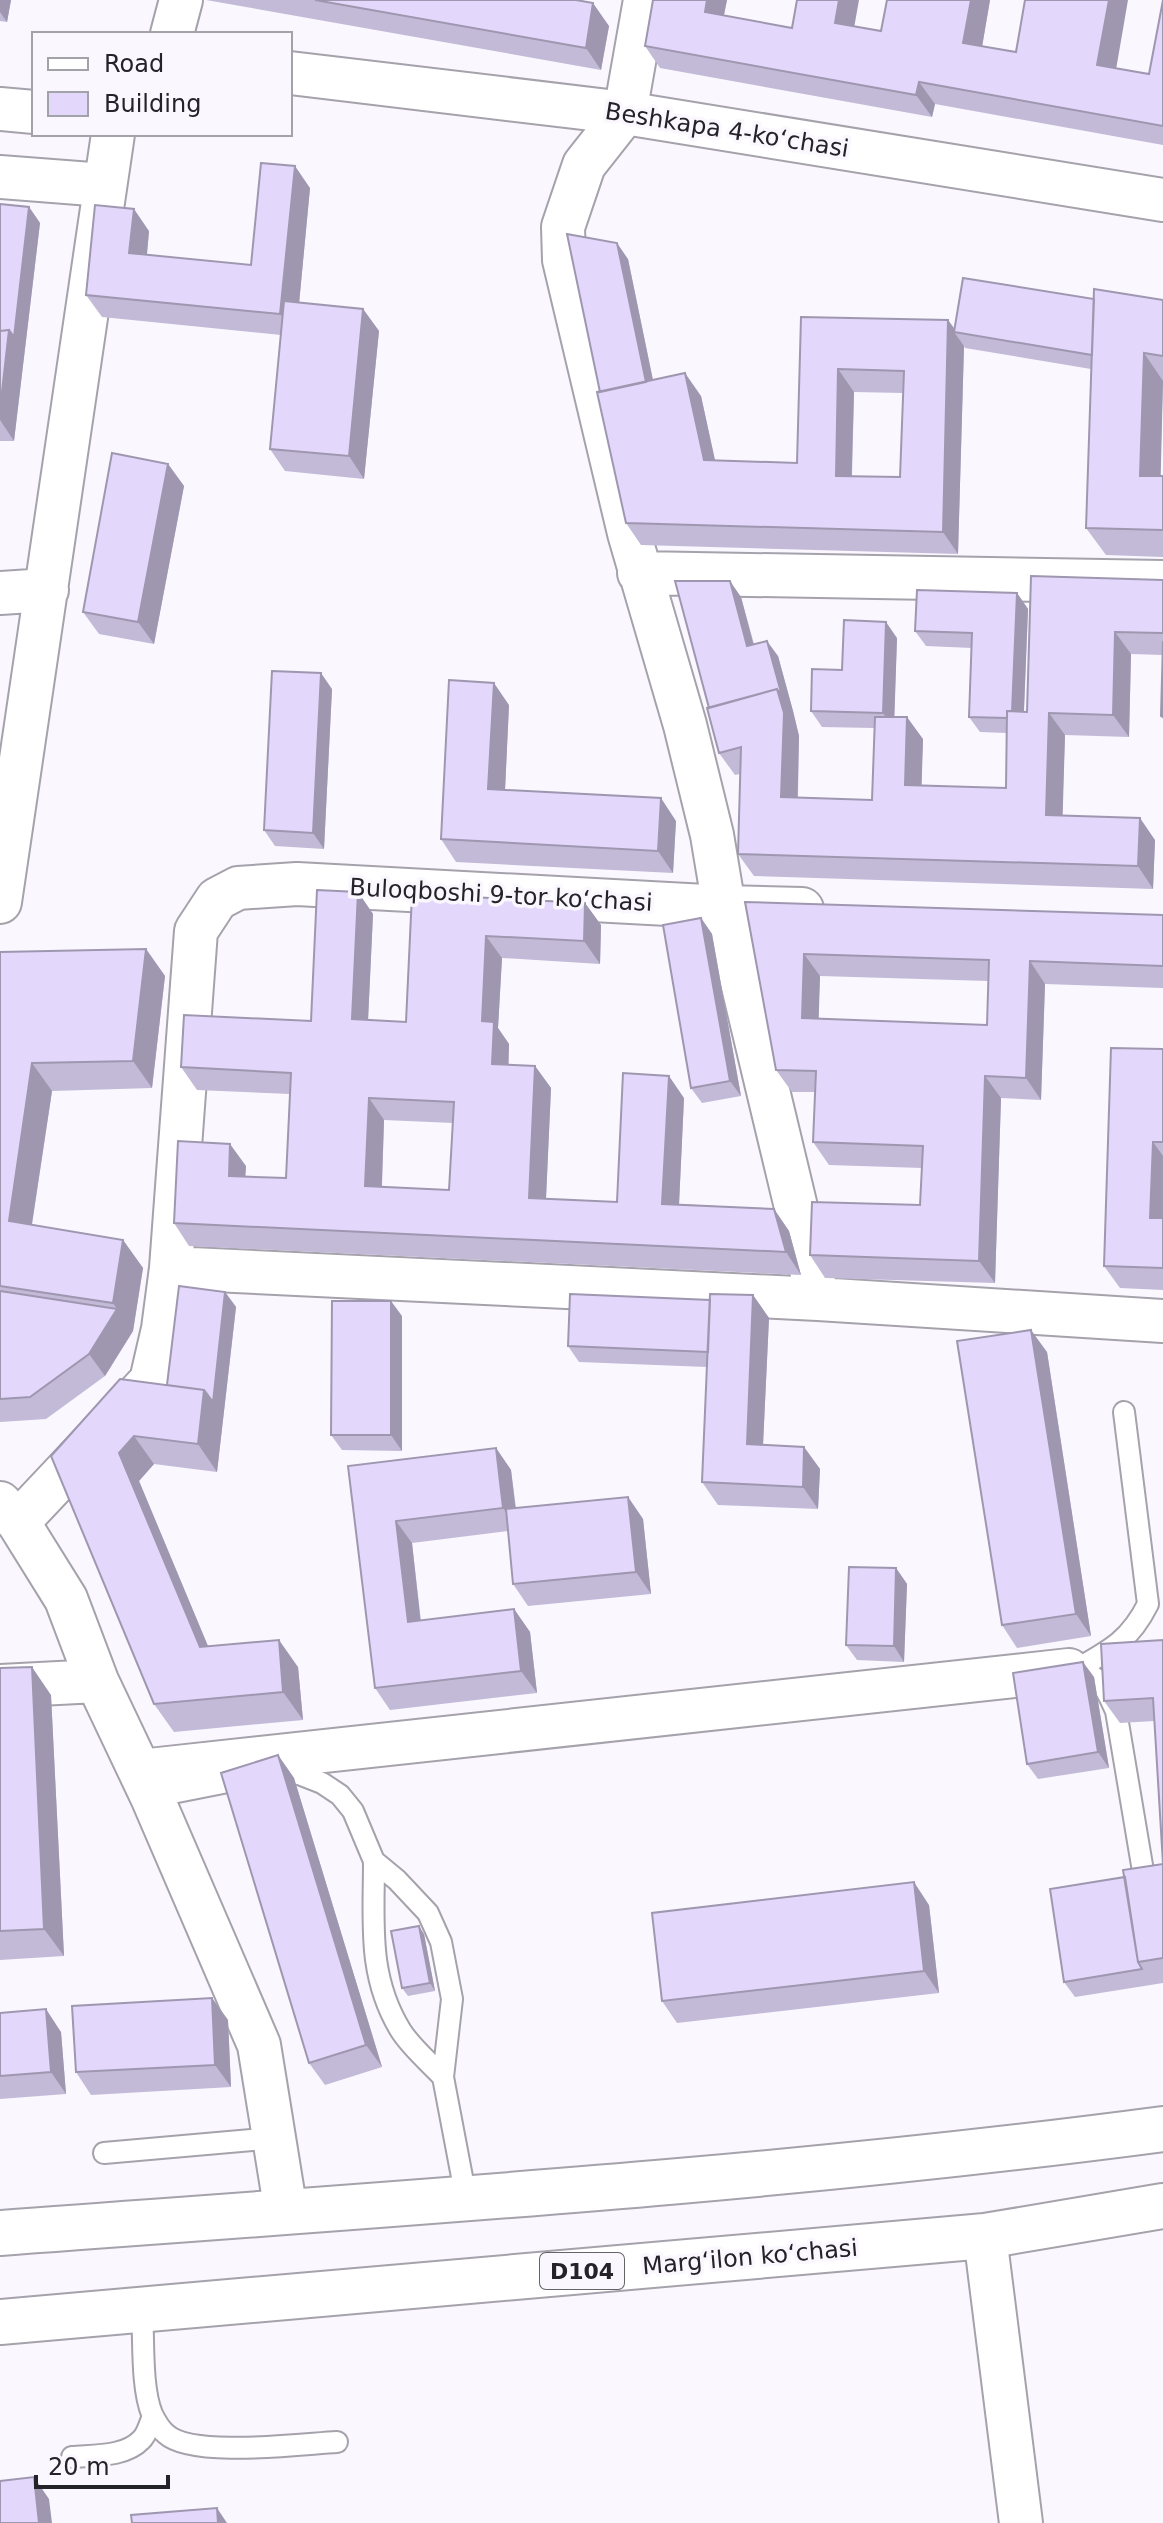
<svg xmlns="http://www.w3.org/2000/svg" width="1163" height="2523" viewBox="0 0 1163 2523" font-family="'DejaVu Sans',sans-serif">
  <style>
    .lines { fill: none; stroke-linecap: round; stroke-linejoin: round }
    .lane-casing { stroke: #a5a2ab; stroke-width: 24 }
    .street-casing { stroke: #a5a2ab; stroke-width: 46 }
    .primary-casing { stroke: #a5a2ab; stroke-width: 48 }
    .lane { stroke: #fff; stroke-width: 20 }
    .street { stroke: #fff; stroke-width: 42 }
    .primary { stroke: #fff; stroke-width: 44 }
    .wall { fill: #c3bad8; fill-rule: evenodd }
    .shaded-wall { fill: #9f97b0 }
    .building { fill: #e3d8fb; stroke: #9f97b0; stroke-width: 2; fill-rule: evenodd }
    .labels { text-anchor: middle; stroke-width: 7; stroke-linejoin: round; paint-order: stroke }
    .shield { fill: #faf7ff; stroke: #646368; stroke-width: 2 }
    .shield-label { font-size: 22px; font-weight: bold; fill: #242327 }
    .street-label { font-size: 24px; fill: #242327; stroke: #faf7ff }
  </style>
  <rect width="100%" height="100%" fill="#faf7ff"/>
  <g class="lines">
    <g class="lane-casing">
      <path id="lane" d="M1077,1669C1111,1650 1130,1640 1148,1604L1124,1412
        M1077,1669C1102,1677 1106,1689 1116,1711L1145,1883
        M274,1773L299,1774L322,1783L340,1795L353,1811L374,1861L397,1880L428,1913L441,1942L452,1999L443,2077L466,2198
        M152,1797L243,1779
        M374,1861C374,1922 367,1976 401,2031C412,2048 429,2062 443,2077
        M104,2153L274,2138
        M142,2309C144,2339 141,2387 152,2414C155,2420 161,2430 166,2434C192,2458 300,2444 337,2442
        M72,2457C94,2455 125,2457 141,2440C147,2435 150,2423 153,2416"/>
    </g>
    <g class="street-casing">
      <path id="street" d="M645,0L625,113L584,165L563,227L564,260L629,533L685,725L712,835L724,907L818,1299
        M172,34L181,0
        M290,73L625,113L1163,200
        M0,109L34,112
        M0,177L104,185
        M639,573L1163,582
        M0,593L47,590
        M0,902L113,134
        M171,1268L818,1299L1163,1321
        M0,1503L18,1522L66,1599L97,1681L152,1797L259,2045L286,2212
        M18,1522L151,1381L163,1329L171,1268L196,931L217,899L238,888L297,884L724,907L802,909
        M0,1686L97,1681
        M140,1771L1069,1670
        M985,2236L1021,2523"/>
    </g>
    <g class="primary-casing">
      <path id="primary" d="M0,2233C388,2204 777,2180 1163,2129
        M0,2322L985,2236L1163,2206"/>
    </g>
    <use href="#lane" class="lane"/>
    <use href="#street" class="street"/>
    <use href="#primary" class="primary"/>
  </g>
  <path class="wall" d="M0,0H11L7,22L0,21Z
    M206,0H576L609,26L601,70Z
    M653,0H727L724,15L792,28L854,26L881,31L887,0H990L982,46L1149,74L1163,0V145L935,104L932,117L660,68L645,46Z
    M310,188L299,303L363,309L379,331L364,479L285,471L270,449L281,335L102,317L86,295L149,231L147,255L251,265Z
    M0,204L29,207L40,223L14,441H0Z
    M628,259L653,380L701,396L715,461L797,463L801,317L948,320L955,329L1094,299L1163,300V381L1160,476H1163V557L1106,555L1086,528L1091,369L965,348L964,346L958,554L641,545L626,523L600,392ZM854,392L903,393L900,477L852,476Z
    M168,464L184,486L154,644L99,634L83,612Z
    M1163,580V719L1161,716L1163,655L1131,654L1129,737L1065,735L1062,816L1155,840L1153,889L754,876L738,854L740,774L735,775L719,753L709,708L741,597L754,644L778,656L793,711L799,736L798,797L872,800L874,728L822,727L811,711L842,670L897,638L894,717L923,739L921,786L1006,788L1007,733L980,732L969,717L972,648L926,646L915,631L1017,593L1028,609L1024,712H1027Z
    M332,689L324,849L275,846L264,830Z
    M509,705L505,790L676,821L673,873L456,862L441,839Z
    M358,892L373,914L368,1020L406,1022L412,894L585,903L601,925L600,964L502,958L498,1028L509,1044L508,1065L535,1066L551,1088L546,1199L617,1202L684,1098L679,1204L774,1209L789,1231L801,1275L189,1246L174,1223L246,1166L245,1177L286,1178L290,1094L197,1090L181,1067L311,1021ZM384,1120L453,1123L449,1190L382,1187Z
    M745,902L1163,915V988L1045,984L1041,1100L1001,1098L995,1283L825,1278L810,1255L920,1205L922,1168L829,1165L813,1142L815,1092H792L776,1070ZM820,976L988,981L987,1025L818,1019Z
    M701,918L712,934L741,1096L702,1103L691,1088Z
    M146,949L165,976L152,1088L52,1091L32,1225L123,1240L143,1268L133,1331L105,1376L46,1419L0,1422V952Z
    M1163,1049V1290L1120,1288L1104,1266Z
    M225,1292L236,1307L217,1472L154,1464L139,1481L208,1646L298,1667L303,1720L174,1732L154,1704L51,1456L167,1385Z
    M753,1295L769,1318L763,1445L804,1447L820,1469L818,1509L718,1505L702,1482L707,1367L579,1362L568,1346L710,1300Z
    M402,1316V1451L342,1450L331,1435Z
    M1047,1352L1091,1636L1017,1648L1002,1625Z
    M496,1448L511,1470L516,1508L628,1497L643,1519L651,1594L528,1606L513,1584L508,1531L412,1543L421,1621L514,1609L530,1632L537,1693L390,1710L375,1688L348,1466Z
    M896,1568L907,1584L904,1662L857,1660L846,1645Z
    M1163,1640V1983L1075,1997L1064,1982L1125,1877L1163,1864L1154,1721L1120,1723L1104,1701Z
    M0,1668L51,1695L64,1956L0,1960Z
    M1094,1677L1109,1768L1038,1779L1027,1764Z
    M278,1755L294,1778L382,2067L325,2085L309,2063Z
    M929,1905L939,1993L677,2023L662,2001Z
    M424,1934L435,1991L408,1996L402,1988Z
    M212,1998L228,2020L231,2087L91,2095L76,2072Z
    M0,2013L61,2032L66,2094L0,2099Z"/>
  <path class="shaded-wall" d="M0,0H11L7,22L0,12Z
    M707,0H727L720,34L705,12Z
    M839,0H859L851,45L835,23Z
    M971,0H990L979,65L963,43Z
    M1109,0H1128L1113,87L1097,65Z
    M593,3L609,26L601,70L586,48Z
    M919,82L935,104L932,117L916,95Z
    M295,166L310,188L296,336L280,314Z
    M29,207L40,223L14,441L0,420V409L9,330Z
    M134,209L149,231L145,275L129,253Z
    M617,243L628,259L658,405L647,389Z
    M363,309L379,331L364,479L349,456Z
    M948,320L957,333L954,332L964,346L958,554L943,532Z
    M1144,353L1163,381L1160,504L1140,476Z
    M838,369L854,392L851,498L836,476Z
    M685,373L701,396L720,483L704,460Z
    M168,464L184,486L154,644L138,622Z
    M730,581L741,597L758,662L747,646Z
    M1017,593L1028,609L1023,733L1012,718Z
    M886,622L897,638L894,729L883,713Z
    M1115,632L1131,654L1129,737L1113,715Z
    M767,641L778,656L793,711L782,696Z
    M321,673L332,689L324,849L313,833Z
    M494,683L509,705L504,812L488,789Z
    M777,689L793,711L799,736L797,819L781,797Z
    M1049,713L1065,735L1062,838L1046,815Z
    M907,717L923,739L921,807L905,785Z
    M661,798L676,821L673,873L658,851Z
    M1140,818L1155,840L1153,889L1138,866Z
    M358,892L373,914L367,1042L352,1019Z
    M585,903L601,925L600,964L584,941Z
    M701,918L712,934L741,1096L730,1081Z
    M486,936L502,958L498,1028L509,1044L508,1086L492,1064L482,1021Z
    M146,949L165,976L152,1088L133,1061Z
    M804,954L820,976L818,1041L802,1018Z
    M1030,961L1045,984L1041,1100L1026,1078Z
    M32,1063L52,1091L28,1249L9,1221Z
    M535,1066L551,1088L545,1220L529,1198Z
    M669,1076L684,1098L678,1226L662,1204Z
    M985,1076L1001,1098L995,1283L979,1261Z
    M369,1098L384,1120L381,1208L365,1186Z
    M1153,1142L1163,1156V1236L1150,1218Z
    M230,1144L246,1166L244,1198L229,1176Z
    M774,1209L789,1231L801,1275L786,1252Z
    M123,1240L143,1268L133,1331L105,1376L89,1354L117,1309L113,1303Z
    M225,1292L236,1307L217,1472L198,1444L204,1390Z
    M753,1295L769,1318L762,1466L747,1444Z
    M391,1301L402,1316V1451L391,1435Z
    M1031,1330L1047,1352L1091,1636L1076,1614Z
    M134,1436L154,1464L139,1481L220,1675L200,1647L119,1453Z
    M804,1447L820,1469L818,1509L803,1487Z
    M496,1448L511,1470L518,1530L503,1508Z
    M628,1497L643,1519L651,1594L636,1572Z
    M396,1521L412,1543L423,1644L408,1622Z
    M896,1568L907,1584L904,1662L894,1646Z
    M514,1609L530,1632L537,1693L521,1671Z
    M279,1640L298,1667L303,1720L283,1692Z
    M1083,1662L1094,1677L1109,1768L1098,1752Z
    M32,1667L51,1695L64,1956L44,1929Z
    M278,1755L294,1778L382,2067L366,2045Z
    M914,1882L929,1905L939,1993L924,1971Z
    M419,1926L424,1934L435,1991L430,1983Z
    M212,1998L228,2020L231,2087L215,2065Z
    M46,2009L61,2032L66,2094L51,2072Z
    M34,2477L49,2499L52,2523H39Z
    M217,2508L227,2523H218Z"/>
  <path class="building" d="M315,0H576L593,3L586,48Z
    M653,0H707L705,12L792,28L797,0H839L835,23L881,31L887,0H971L963,43L1016,52L1025,0H1109L1097,65L1149,74L1163,0V126L919,82L916,95L645,46Z
    M261,163L295,166L280,314L86,295L95,205L134,209L129,253L251,265Z
    M0,204L29,207L14,337L9,330L0,331Z
    M567,234L617,243L646,382L600,392Z
    M963,278L1094,299L1092,355L954,332Z
    M1094,289L1163,300V356L1144,353L1140,476H1163V530L1086,528Z
    M284,301L363,309L349,456L270,449Z
    M801,317L948,320L943,532L626,523L597,392L685,373L704,460L797,463ZM838,369L904,371L900,477L836,476Z
    M9,330L0,409V331Z
    M112,453L168,464L138,622L83,612Z
    M1031,576L1163,580V633L1115,632L1113,715L1049,713L1046,815L1140,818L1138,866L738,854L741,747L719,753L707,708L777,689L784,713L781,797L872,800L875,717H907L905,785L1006,788L1007,711L1027,712Z
    M675,581H730L747,646L767,641L782,696L777,689L709,708Z
    M917,590L1017,593L1012,711H1007V718L969,717L972,633L915,631Z
    M844,620L886,622L883,713L811,711L812,669L842,670Z
    M1163,641V717L1161,716Z
    M272,671L321,673L313,833L264,830Z
    M449,680L494,683L488,789L661,798L658,851L441,839Z
    M317,890L358,892L352,1019L406,1022L412,894L585,903L584,941L486,936L482,1021L494,1022L492,1064L535,1066L529,1198L617,1202L623,1073L669,1076L662,1204L774,1209L786,1252L174,1223L178,1141L230,1144L229,1176L286,1178L291,1073L181,1067L184,1015L311,1021ZM369,1098L454,1102L449,1190L365,1186Z
    M745,902L1163,915V966L1030,961L1026,1078L985,1076L979,1261L810,1255L812,1202L920,1205L923,1146L813,1142L816,1071L776,1070ZM804,954L989,960L987,1025L802,1018Z
    M701,918L730,1081L691,1088L663,925Z
    M146,949L133,1061L32,1063L9,1221L123,1240L113,1303L0,1286V952Z
    M1111,1048L1163,1049V1142H1153L1150,1218H1163V1268L1104,1266Z
    M179,1286L225,1292L213,1402L204,1390L167,1385Z
    M0,1291L117,1309L89,1354L30,1397L0,1399Z
    M570,1294L710,1300L708,1352L568,1346Z
    M710,1294L753,1295L747,1444L804,1447L803,1487L702,1482Z
    M332,1301H391V1435H331Z
    M1031,1330L1076,1614L1002,1625L957,1341Z
    M120,1379L204,1390L198,1444L134,1436L119,1453L200,1647L279,1640L283,1692L154,1704L51,1456Z
    M496,1448L503,1508L396,1521L408,1622L514,1609L521,1671L375,1688L348,1466Z
    M628,1497L636,1572L513,1584L506,1509Z
    M849,1567L896,1568L894,1646L846,1645Z
    M1163,1640V1958L1138,1962L1123,1870L1163,1864L1153,1698L1104,1701L1101,1644Z
    M1083,1662L1098,1752L1027,1764L1013,1673Z
    M32,1667L44,1929L0,1931V1668Z
    M278,1755L366,2045L309,2063L221,1773Z
    M1125,1877L1138,1962L1142,1969L1064,1982L1050,1889Z
    M914,1882L924,1971L662,2001L652,1913Z
    M419,1926L430,1983L402,1988L391,1931Z
    M212,1998L215,2065L76,2072L72,2006Z
    M46,2009L51,2072L0,2076V2013Z
    M34,2477L39,2523H0V2481Z
    M217,2508L218,2523H132L131,2515Z"/>
  <g class="labels">
    <rect class="shield" x="540" y="2253" width="84" height="36" rx="6"/>
    <g class="shield-label">
      <text x="582" y="2279">D104</text>
    </g>
    <g class="street-label">
      <text transform="translate(727 130) rotate(9)" y="8">Beshkapa 4-koʻchasi</text>
      <text transform="translate(501 895) rotate(3)" y="8">Buloqboshi 9-tor koʻchasi</text>
      <text transform="translate(750 2257) rotate(-5)" y="8">Margʻilon koʻchasi</text>
    </g>
  </g>
  <rect x="32" y="32" width="260" height="104" fill="#faf7ff" stroke="#a4a2a9" stroke-width="2"/>
  <rect x="48" y="58" width="40" height="12" fill="#ffffff" stroke="#a4a2a9" stroke-width="2"/>
  <text x="104" y="72" font-size="24" fill="#242327">Road</text>
  <rect x="48" y="92" width="40" height="24" fill="#e3d8fb" stroke="#a4a2a9" stroke-width="2"/>
  <text x="104" y="112" font-size="24" fill="#242327">Building</text>
  <path d="M36 2475v12h132v-12" fill="none" stroke="#242327" stroke-width="4"/>
  <text x="48" y="2475" font-size="24" fill="#242327" stroke="#faf7ff" stroke-width="6" paint-order="stroke">20 m</text>
</svg>
